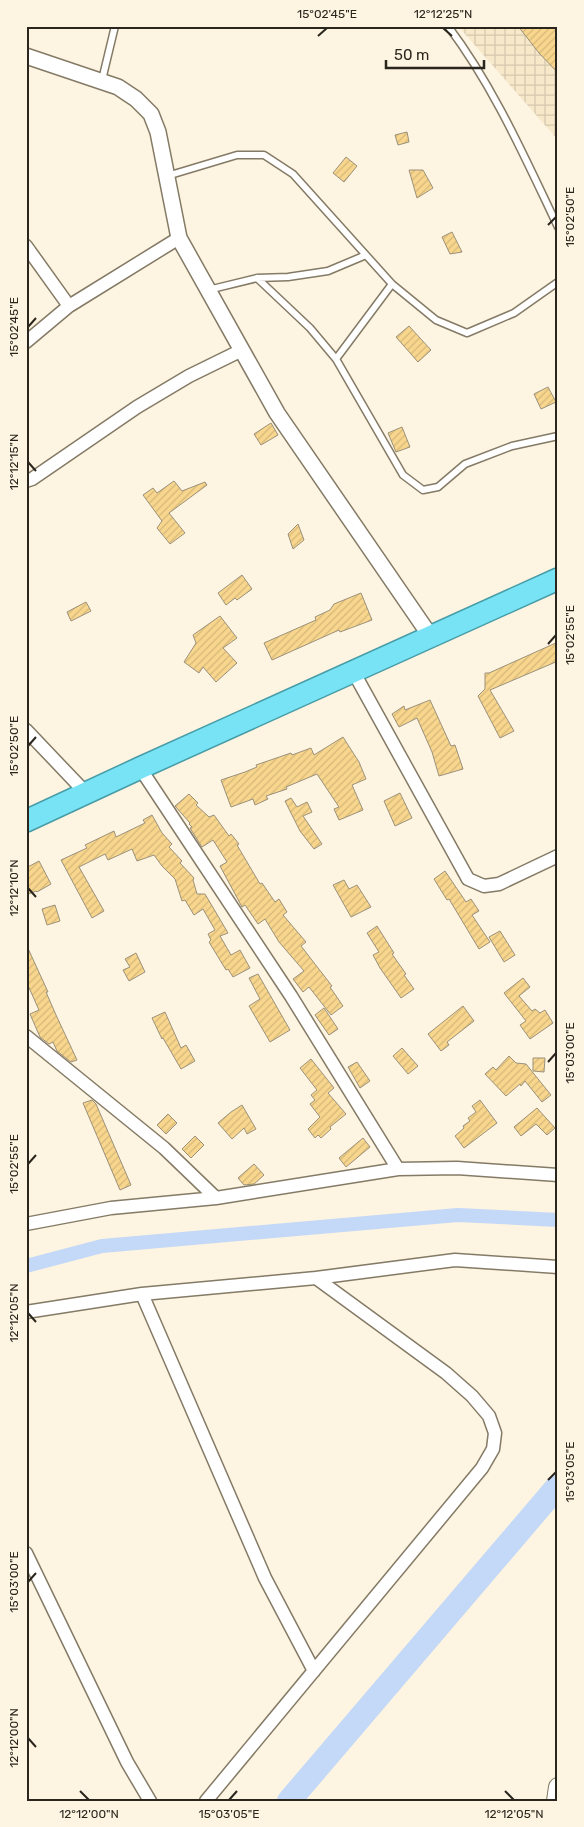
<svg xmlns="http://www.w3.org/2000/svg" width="584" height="1827" viewBox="0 0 584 1827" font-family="Rubik,sans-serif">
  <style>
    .industrial { fill: url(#industrial-grid) }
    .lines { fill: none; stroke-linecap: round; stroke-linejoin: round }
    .canal { stroke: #c4d8f8; stroke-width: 14 }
    .river { stroke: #c4d8f8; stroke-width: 24 }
    .building { fill: url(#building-hatch); stroke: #9b917b }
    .service-casing { stroke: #847a65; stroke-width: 9 }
    .minor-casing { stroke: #847a65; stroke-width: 15 }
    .tertiary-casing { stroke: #847a65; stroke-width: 18 }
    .secondary-casing { stroke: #847a65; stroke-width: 20 }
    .trunk-casing { stroke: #479ca7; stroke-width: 24 }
    .service { stroke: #fff; stroke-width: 6 }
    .minor { stroke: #fff; stroke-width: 12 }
    .tertiary { stroke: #fff; stroke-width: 15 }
    .secondary { stroke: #fff; stroke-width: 18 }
    .trunk { stroke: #78e3f4; stroke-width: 21 }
    .ticks { fill: none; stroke: #2a251d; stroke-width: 2 }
    .neatline { fill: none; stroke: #2a251d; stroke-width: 2 }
    .ticks-label { font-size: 12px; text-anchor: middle; fill: #2a251d }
  </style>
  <defs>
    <pattern id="industrial-grid" width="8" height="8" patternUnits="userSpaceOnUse" patternTransform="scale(1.25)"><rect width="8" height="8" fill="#f7e8ca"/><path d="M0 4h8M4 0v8" fill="none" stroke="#d4c7ad"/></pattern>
    <pattern id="building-hatch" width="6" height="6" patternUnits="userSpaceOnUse" patternTransform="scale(1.25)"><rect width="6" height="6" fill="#f8d68d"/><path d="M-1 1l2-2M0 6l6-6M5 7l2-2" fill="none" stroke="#d5b879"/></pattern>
  </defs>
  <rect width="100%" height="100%" fill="#fdf4e1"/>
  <path class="industrial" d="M458,26H558V140Z"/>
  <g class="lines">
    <path class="canal" d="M26,1266L102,1246L458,1215L558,1220"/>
    <path class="river" d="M289,1801L557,1487"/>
  </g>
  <path class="building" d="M518,26H558V73L539,53Z
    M407,132L409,142L398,145L395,135Z
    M346,157L357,166L344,182L333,173Z
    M409,170H423L433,188L417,198Z
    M452,232L462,252L450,254L442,237Z
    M409,326L431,350L418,362L396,337Z
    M548,387L556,402L541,409L534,394Z
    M271,423L278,435L261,445L254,434Z
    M402,427L410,447L396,452L388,433Z
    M174,481L182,491L205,482L207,485L169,513L185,533L170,544L157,528L162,521L143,495L153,488L157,493Z
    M298,524L304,540L293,549L288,534Z
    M242,575L252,589L237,600L235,598L226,605L218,593Z
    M361,593L372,620L340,632L339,630L272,660L264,643L316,620L315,617L330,610L334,604Z
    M86,602L91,611L71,621L67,612Z
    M220,616L237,638L223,648L237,663L216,682L203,667L199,673L184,662L196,643L193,635Z
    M558,642V661L490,690L514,731L500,738L478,696L485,689V673H489Z
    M430,700L451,746L455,745L463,769L439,776L432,752L417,718L399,727L392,714L404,706L405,710Z
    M343,737L359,762L366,779L352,785L363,810L339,820L334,809L339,807L317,774L286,787L287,789L266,796L268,799L255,805L253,799L231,807L221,780L245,772L257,767L256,765L291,753L292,755L311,748L314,755Z
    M400,793L412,818L395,826L384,801Z
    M189,794L198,803L196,805L209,817L214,815L229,836L231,834L239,844L237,845L260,884L262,883L275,902L279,899L287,912L283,915L306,942L301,946L332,986L330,987L332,990L343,1006L331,1015L309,987L303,992L293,979L304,971L279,942L265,919L258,924L245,905L242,907L220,866L227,862L213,840L202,847L190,828L192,827L189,824L190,823L175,806Z
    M291,798L297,807L307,802L312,812L303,816L322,844L314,849L300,831L285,801Z
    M152,815L162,833L172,844L169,847L182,861L180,863L194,878L193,880L197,894H205L228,933L220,936L231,955L240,950L250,968L233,977L228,969L226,970L209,942L211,940L208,934L215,930L203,909L194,915L185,900L182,901L175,879L162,866L154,855L137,861L132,849L108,860L105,854L79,867L104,911L92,918L61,860L87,848L85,845L114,831L116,837L145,823L143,820Z
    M39,861L51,884L37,892L36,891L26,895V868Z
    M445,871L466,902L471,899L479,911L472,915L490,942L479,949L449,899L447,900L434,879Z
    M344,880L349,889L357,885L371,907L351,917L333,885Z
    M55,905L60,921L47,925L42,909Z
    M377,926L394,953L392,954L406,974L404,975L414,989L401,998L380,968L373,955L379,952L367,933Z
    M500,931L515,955L504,962L489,937Z
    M26,944L48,992H46L56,1015L77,1060L71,1062L57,1051L53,1042L49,1044L40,1037L30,1014L39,1010L26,981Z
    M136,953L145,972L129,981L123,970L130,967L125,959Z
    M258,974L290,1030L270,1042L249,1006L260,999L249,978Z
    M523,978L530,987L519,996L532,1011L535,1009L540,1013L545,1010L553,1023L530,1039L520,1025L526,1021L504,993Z
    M463,1006L474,1021L447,1042L449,1045L441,1051L428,1034Z
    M324,1008L338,1029L329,1035L315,1015Z
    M165,1012L181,1048L186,1045L195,1061L181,1069L163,1038L162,1039L152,1018Z
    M402,1048L418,1066L408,1074L393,1056Z
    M509,1056L516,1063L526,1064L551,1095L542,1102L525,1081L521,1086L520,1084L506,1096L485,1074L493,1067L496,1070Z
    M533,1058H545L544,1072L533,1071Z
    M311,1059L334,1088L328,1093L346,1114L330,1127L331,1129L321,1138L318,1135L315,1138L308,1129L320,1117L310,1104L315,1100L311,1095L317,1090L300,1068Z
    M357,1062L370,1081L360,1088L348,1067Z
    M92,1100L96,1104L131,1185L120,1190L83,1103Z
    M480,1100L497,1123L464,1148L455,1136L464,1128L463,1126L470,1121L468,1118L476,1112L472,1106Z
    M242,1105L256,1129L247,1134L244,1128L232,1139L218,1123L231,1112Z
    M537,1108L555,1128L547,1135L536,1124L521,1136L514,1127Z
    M168,1114L177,1123L166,1134L157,1125Z
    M195,1136L204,1145L191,1158L182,1149Z
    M363,1138L370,1147L346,1167L339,1158Z
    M254,1164L264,1175L254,1184L244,1185L238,1178Z"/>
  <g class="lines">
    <g class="service-casing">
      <path id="service" d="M448,26C494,87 525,158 558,227
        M102,80L115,26
        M167,176L237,155H264L293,174L392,284L436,320L467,333L514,313L558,282
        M257,278L310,328L336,359L403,475L423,490L438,487L465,464L512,446L558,436
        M208,290L257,278L288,277L328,271L366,255
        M336,359L392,284"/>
    </g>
    <g class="minor-casing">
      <path id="minor" d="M26,246L69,306
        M26,342L69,306L179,238
        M26,481L32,479L137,407L189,376L242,350
        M353,671L468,879L484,886L499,884L558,856
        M26,730L86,793
        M140,768L291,996L398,1169
        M26,1036L164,1148L216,1198
        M26,1224L111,1208L216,1198L398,1169L457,1168L558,1175
        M142,1294L265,1578L314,1671
        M26,1312L142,1294L316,1278L455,1260L558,1267
        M26,1553L127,1762L150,1801
        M206,1801L482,1468L493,1449L495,1433L489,1416L472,1396L446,1373L316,1278"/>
    </g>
    <g class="tertiary-casing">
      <path id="tertiary" d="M26,56L118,87L136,99L151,114L158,132L179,238L277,413L431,637"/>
    </g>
    <g class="secondary-casing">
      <path id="secondary" d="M556,1801L558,1787"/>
    </g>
    <g class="trunk-casing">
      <path id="trunk" d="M26,821L140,768L558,579"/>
    </g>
    <use href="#service" class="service"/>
    <use href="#minor" class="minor"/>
    <use href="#tertiary" class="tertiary"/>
    <use href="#secondary" class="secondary"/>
    <use href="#trunk" class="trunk"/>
  </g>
  <path class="ticks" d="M443,28L452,36M318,36L327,28M548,225L556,217M28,327L36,318M28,462L36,471M548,644L556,635M28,746L36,737M28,888L36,897M548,1062L556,1053M28,1164L36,1155M28,1313L36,1322M548,1480L556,1472M28,1582L36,1573M28,1738L36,1747M80,1791L89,1800M505,1791L514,1800M229,1800L237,1791"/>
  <rect width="584" height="1827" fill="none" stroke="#fdf4e1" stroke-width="55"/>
  <path d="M386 60v8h98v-8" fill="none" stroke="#2a251d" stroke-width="2.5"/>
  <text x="394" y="60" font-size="15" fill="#2a251d" stroke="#fdf4e1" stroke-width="4" paint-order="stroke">50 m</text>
  <rect x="28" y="28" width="528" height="1772" class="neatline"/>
  <g class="ticks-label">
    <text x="327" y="18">15°02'45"E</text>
    <text x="443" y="18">12°12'25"N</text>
    <text transform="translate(570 217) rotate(-90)" y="4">15°02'50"E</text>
    <text transform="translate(14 327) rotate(-90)" y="4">15°02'45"E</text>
    <text transform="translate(14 462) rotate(-90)" y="4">12°12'15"N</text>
    <text transform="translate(570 635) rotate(-90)" y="4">15°02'55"E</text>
    <text transform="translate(14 746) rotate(-90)" y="4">15°02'50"E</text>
    <text transform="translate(14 888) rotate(-90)" y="4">12°12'10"N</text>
    <text transform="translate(570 1053) rotate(-90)" y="4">15°03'00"E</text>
    <text transform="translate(14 1164) rotate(-90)" y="4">15°02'55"E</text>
    <text transform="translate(14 1313) rotate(-90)" y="4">12°12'05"N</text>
    <text transform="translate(570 1472) rotate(-90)" y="4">15°03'05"E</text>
    <text transform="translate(14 1582) rotate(-90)" y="4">15°03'00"E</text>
    <text transform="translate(14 1738) rotate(-90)" y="4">12°12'00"N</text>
    <text x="89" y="1818">12°12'00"N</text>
    <text x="229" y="1818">15°03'05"E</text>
    <text x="514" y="1818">12°12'05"N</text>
  </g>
</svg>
